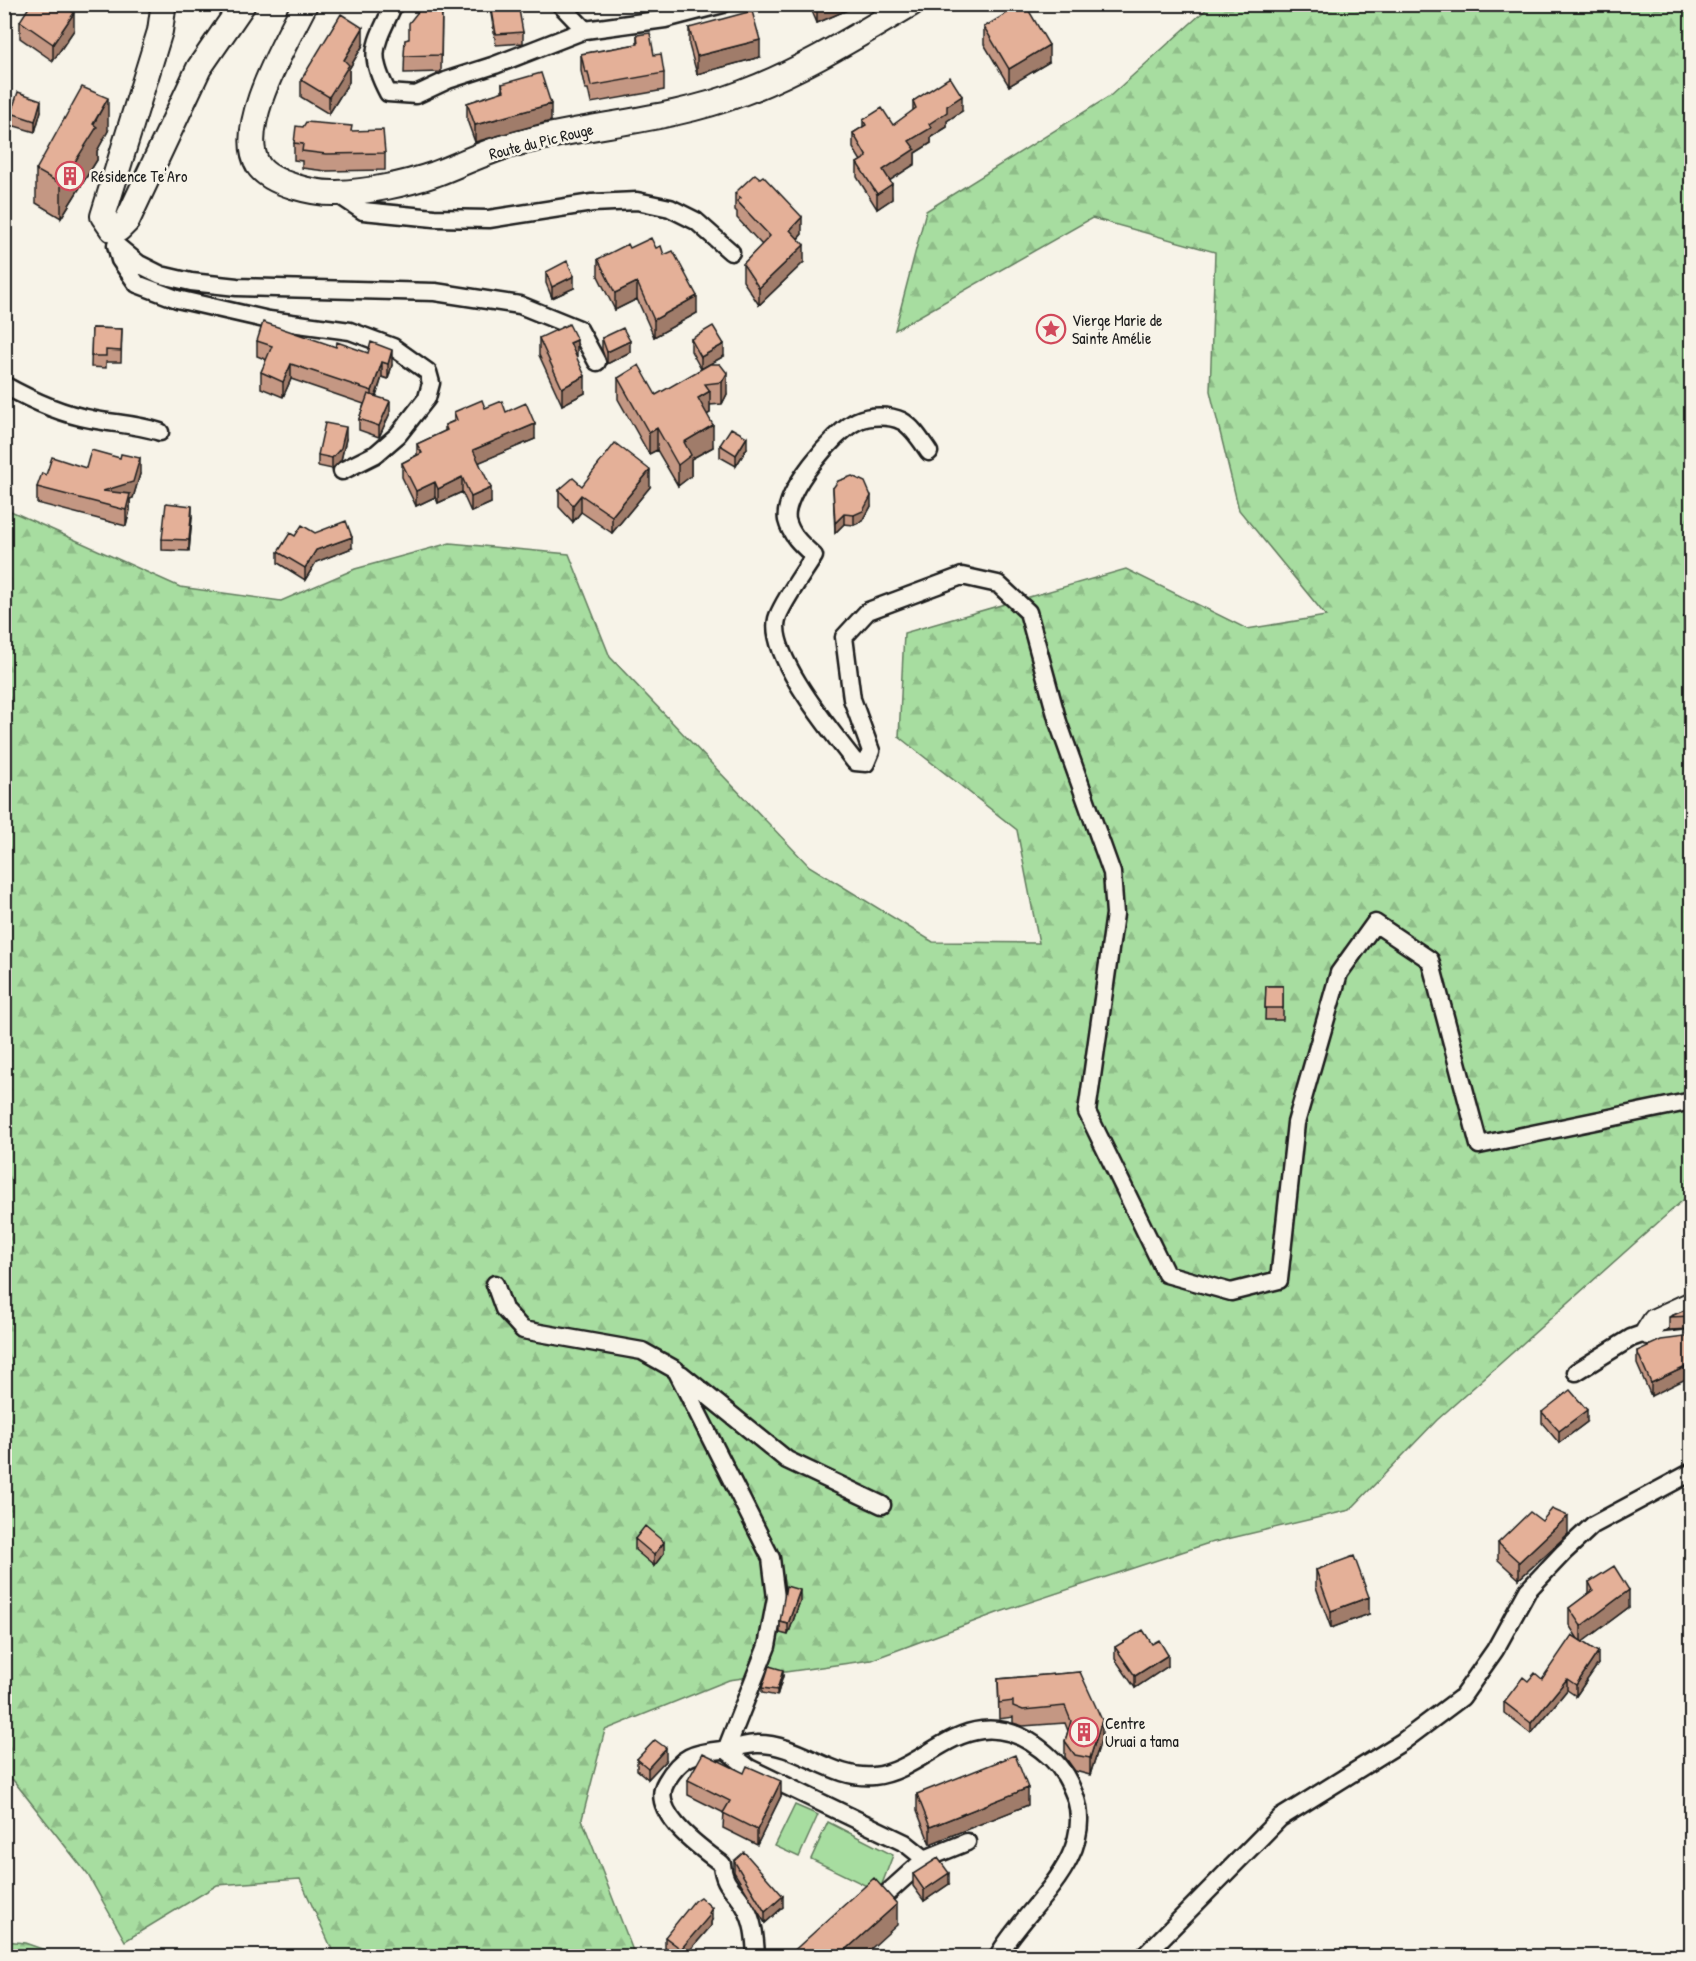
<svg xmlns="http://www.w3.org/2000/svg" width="1696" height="1961" viewBox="0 0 1696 1961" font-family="'Patrick Hand',sans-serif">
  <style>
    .grass { fill: #a7dda0; stroke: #627c5e; stroke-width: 1.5 }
    .forest { fill: url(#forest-firs); stroke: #627c5e; stroke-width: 1.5 }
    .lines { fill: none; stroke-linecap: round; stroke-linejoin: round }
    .street-casing { stroke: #1c1c1c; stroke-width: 21 }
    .secondary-casing { stroke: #1c1c1c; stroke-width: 28 }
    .street { stroke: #f7f3e8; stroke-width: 16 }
    .secondary { stroke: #f7f3e8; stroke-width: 24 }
    .wall { fill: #c49783; stroke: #1c1c1c; stroke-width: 1.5 }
    .shaded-wall { fill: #a07b6a; stroke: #1c1c1c; stroke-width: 1.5 }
    .building { fill: #e4b098; stroke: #1c1c1c; stroke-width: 1.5 }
    .labels { text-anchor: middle; stroke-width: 5; stroke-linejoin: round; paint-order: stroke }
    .street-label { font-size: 16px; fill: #1c1c1c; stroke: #f7f3e8 }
    .poi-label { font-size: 16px; fill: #1c1c1c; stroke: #f7f3e8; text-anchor: start }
  </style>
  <defs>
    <pattern id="forest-firs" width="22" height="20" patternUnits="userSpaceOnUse" patternTransform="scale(1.5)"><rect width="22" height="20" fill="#a7dda0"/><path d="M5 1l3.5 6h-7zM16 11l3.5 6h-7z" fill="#8fbd89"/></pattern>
  </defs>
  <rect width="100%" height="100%" fill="#f7f3e8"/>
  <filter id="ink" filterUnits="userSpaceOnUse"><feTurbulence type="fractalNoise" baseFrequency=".0167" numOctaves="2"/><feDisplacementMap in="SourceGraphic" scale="12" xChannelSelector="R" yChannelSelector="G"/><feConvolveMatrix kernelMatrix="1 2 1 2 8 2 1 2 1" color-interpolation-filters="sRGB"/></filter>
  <g filter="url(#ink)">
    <path class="grass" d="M795,1805L818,1815L799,1857L775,1846Z
      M828,1822L893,1855L879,1892L811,1859Z"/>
    <path class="forest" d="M1211,5H1691V1193L1437,1420L1350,1510L1206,1544L997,1613L871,1660L729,1680L605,1730L582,1819L635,1956H335L300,1879L217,1885L125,1941L88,1875L13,1780L5,1777L4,508L180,587L281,601L355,569L450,543L569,554L610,657L809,866L933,942L1039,943L1017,830L899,737L904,633L1126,569L1247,629L1326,616L1239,510L1210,391L1215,252L1092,218L895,330L926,211L1110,96Z
      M5,1941L25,1943L62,1956H5Z"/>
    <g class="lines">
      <g class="street-casing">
        <path id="street" d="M394,4C376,44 366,52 388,93L416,95L448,80L495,65L585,30L665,19L723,4
          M560,4L585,30
          M336,193L363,211L434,218L489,219L592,203L637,201L670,208L696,221L731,252
          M116,245L139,264L161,275L191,282L237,287L435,292L520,305L579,329L597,362
          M116,245L120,260L137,284L177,299L269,320L350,331L393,347L428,372L431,383L427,398L398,435L376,454L342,471
          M4,385C31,400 61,414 91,419C115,424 137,424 160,432
          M929,452C922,442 913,427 902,421C890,415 869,415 857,421C834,432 782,493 787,520C791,536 802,545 814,556C805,571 781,604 777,619C768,656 833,733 855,762L866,763L871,751L852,699L844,637L868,611L962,576L998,584L1028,612L1058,722L1112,873L1115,914L1087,1112L1166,1274L1231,1292L1279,1280L1296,1123L1339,973L1375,923L1430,960L1479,1145L1692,1101
          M495,1284L504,1309L523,1330L642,1351L676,1370L771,1558L776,1598L767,1646L726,1750L749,1768L905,1843L925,1859L967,1842
          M1576,1372L1631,1338L1648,1332L1659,1342L1692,1338
          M681,1374L787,1460L882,1505
          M884,1896L925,1859
          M756,1956C755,1938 754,1921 744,1905C734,1888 724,1887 722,1864C701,1848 648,1812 666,1782C681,1756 694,1753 722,1750C734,1749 746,1744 757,1744C799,1743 832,1780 874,1776C913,1772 943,1734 982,1730C1010,1727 1032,1740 1051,1758C1063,1769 1069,1781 1075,1796C1097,1860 1025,1907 998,1956
          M1144,1956L1280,1818L1402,1742L1462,1697L1495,1650L1528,1590L1564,1552L1593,1525L1692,1472"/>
      </g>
      <g class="secondary-casing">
        <path id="secondary" d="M161,4L163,9L160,31L103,216L112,229H119L127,221L199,68L243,4
          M305,4C287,41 235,126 258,165C270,184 316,194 337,193C368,192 406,184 435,174C459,165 483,153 507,146C584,124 667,122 742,93C801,71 857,36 911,4
          M1648,1332L1655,1321L1692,1304"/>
      </g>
      <use href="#street" class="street"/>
      <use href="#secondary" class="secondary"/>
    </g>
    <path class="wall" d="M491,4L523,32V43L496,45L491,14Z
      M809,4H861L817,23Z
      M442,6L441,72L404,73L405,40L409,39Z
      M20,21L74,30L53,61L20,38Z
      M984,27L1049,62L1009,86L984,44Z
      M689,28L760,57L697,74L689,45Z
      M637,35L654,55L664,73V90L591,103L588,89H585L581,71V54L637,44Z
      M363,45L349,69V82L329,114L301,97V80Z
      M502,84L551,121L475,142L467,120V103L502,92Z
      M913,101L962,111L947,121V127L931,137V143L915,153V164L889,180L892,199L877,209L857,177V163L861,161L853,148V133L863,127V120L893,125L913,111Z
      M41,111L35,132L11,125V113Z
      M108,131L97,151V160L61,218L36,203V170Z
      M352,131L385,153V170L326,171L302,168V161L294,160V143Z
      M735,193L802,234L798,239L804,262L759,305L743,281V264L762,245L737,218V212L735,210Z
      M630,248H656L664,255L697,313L654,337L637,299L615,310L598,276V259Z
      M546,272L574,288L552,298L546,283Z
      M92,328L122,329L121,362H106V368L91,367Z
      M539,338L576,357L585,393L562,405L539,355Z
      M602,338L630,352L607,364L602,350Z
      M691,339L724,356L701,369L691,351Z
      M257,341L336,347L392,365L388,379L382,377L376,397L390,413L379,437L359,430V419L364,404L291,379L283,397L261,388V372L267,360L257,356Z
      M720,364L727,394L722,404L710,405V413L707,414L713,447L691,459V476L678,486L657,450L649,454L618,399V378L656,395Z
      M485,408L506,412L535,439L479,462L491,503L471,512L462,492L438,503L435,497L416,506L402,477V463L417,455V444L445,431V425L454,421V412Z
      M346,439L341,460L332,469L318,466V455Z
      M720,445L747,448L736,466L720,457Z
      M86,468L140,474L133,498L130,499V510L126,526L37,503V487Z
      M582,486L650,487L612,533L581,512L573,522L559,507V490Z
      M833,488L871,506L863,521L854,525L844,524L835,533Z
      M192,517L189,551L162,550V539Z
      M315,533L352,548L316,562L305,580L278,563V552L295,536Z
      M1692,611V641L1684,632V617Z
      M1692,654V675L1688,671V657Z
      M1266,986H1283V1020H1265Z
      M1692,1307V1329L1669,1330V1317Z
      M1692,1336L1651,1396L1637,1364V1351Z
      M1542,1412L1587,1422L1559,1443L1542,1423Z
      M1542,1521L1568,1534L1519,1579L1498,1560V1543Z
      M635,1539L664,1553L654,1566L635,1550Z
      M1316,1570L1369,1614L1331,1628L1316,1587Z
      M1589,1582L1629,1607L1582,1642L1598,1664L1576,1696L1567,1690L1531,1734L1504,1713V1702L1528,1681L1542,1679L1578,1639L1569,1625V1608L1589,1593Z
      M800,1601L788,1635L780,1633V1622Z
      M1152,1644L1168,1666L1135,1688L1115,1659V1647Z
      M1080,1672L1102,1737L1090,1775L1075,1771L1065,1757V1741L1068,1731L1065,1723L1023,1726L1013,1723V1717L999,1719L998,1679Z
      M783,1676L777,1696L762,1693V1688Z
      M637,1759L666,1760L648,1779L637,1770Z
      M688,1780L781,1796L757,1845L723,1828L724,1813L688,1795Z
      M917,1794L1028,1805L930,1844L917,1811Z
      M734,1861L783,1907L765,1923L734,1872Z
      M913,1874L949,1884L924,1901L913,1886Z
      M712,1920L711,1922V1926L685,1956H676L665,1948V1937Z"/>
    <path class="shaded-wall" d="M822,4H861L817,23V6Z
      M74,13V30L53,61V44Z
      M363,28V45L349,69V82L329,114V97L344,60Z
      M760,40V57L697,74V56Z
      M1049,45V62L1009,86V69Z
      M962,96V111L947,121V127L931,137V143L915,153V164L883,185V170L909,141L947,106Z
      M108,98V131L97,151V160L61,218V184Z
      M41,100V111L35,132V121Z
      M551,104V121L475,142V125Z
      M892,184V199L877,209V194Z
      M802,217V234L790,247V230Z
      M804,245V262L759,305V288Z
      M574,276V288L552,298V287Z
      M637,282V299L615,310V293Z
      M697,296V313L654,337V320Z
      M577,340V357L570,343Z
      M630,341V352L607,364V352Z
      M724,344V356L701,369V357Z
      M392,350V365L388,379V364Z
      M382,362V377L372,407V391Z
      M291,364V379L283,397V382Z
      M727,373V394L722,404V382Z
      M585,376V393L562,405V388Z
      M710,391V413L698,420V398Z
      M390,401V413L379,437V426Z
      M535,424V439L473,465V450Z
      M713,425V447L691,459V476L678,486V465L684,442Z
      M346,427V439L341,460L332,469V458Z
      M657,428V450L649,454V433Z
      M747,437V448L736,466V455Z
      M140,458V474L133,498L130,499V510L126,526V510L103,491Z
      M650,470V487L612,533V516Z
      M462,477V492L438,503V489Z
      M435,482V497L416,506V491Z
      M491,488V503L471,512V497Z
      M581,495V512L573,522V505Z
      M871,496V506L863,521L854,525V515Z
      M192,506V517L189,551V540Z
      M844,514V524L835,533V523Z
      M352,537V548L316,562L305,580V568L316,550Z
      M1692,1364V1376L1651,1396V1383Z
      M1587,1410V1422L1559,1443V1431Z
      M1568,1516V1534L1519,1579V1562Z
      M664,1542V1553L654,1566V1555Z
      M800,1590V1601L788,1635V1624Z
      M1629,1590V1607L1581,1643V1626Z
      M1369,1597V1614L1331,1628V1611Z
      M1598,1652V1664L1576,1696V1685Z
      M1168,1655V1666L1135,1688V1676Z
      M783,1670V1676L777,1696V1690Z
      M1567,1679V1690L1531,1734V1723Z
      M1102,1720V1737L1090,1775V1758Z
      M666,1748V1760L648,1779V1768Z
      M781,1781V1796L757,1845V1830Z
      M1028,1788V1805L930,1844V1827Z
      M949,1873V1884L924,1901V1890Z
      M783,1896V1907L765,1923V1912Z
      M897,1904V1925L863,1956H839Z
      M712,1908V1920L711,1922V1926L685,1956H681V1949Z"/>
    <path class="building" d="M31,4H63L74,13L53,44L20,21Z
      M424,4L442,6L441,55L404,56L405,40L409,39V23Z
      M491,4H518L523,32L496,34Z
      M1022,4H1025L1049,45L1009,69L984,27Z
      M752,11L760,40L697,56L689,28Z
      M341,14L363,28L344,60L349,65L329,97L301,80Z
      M650,33L654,55L661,54L664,73L591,86L588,72H585L581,54L638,44L637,35Z
      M541,73L551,104L475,125L467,103L504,91L502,84Z
      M950,77L962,96L947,106V112L929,124L931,128L909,141L915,149L883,170L892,184L877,194L857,163L867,157L853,133L866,125L863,120L882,108L893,125L916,108L913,101Z
      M82,87L108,98L93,124L97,127L61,184L36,170Z
      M18,92L41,100L35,121L11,113Z
      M306,122L352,126L351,131L383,130L385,153L326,154L302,151L303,144L294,143L296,126L303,127Z
      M755,174L760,178L763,176L802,217L790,230L804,245L759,288L743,264L770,236L737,201L741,198L735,193Z
      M651,238L656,248L661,246L664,255L673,251L697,296L654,320L637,282L615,293L598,259L628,244L630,248Z
      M567,261L574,276L552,287L546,272Z
      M263,322L336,347L337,342L368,353L371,342L392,350L388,364L382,362L372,391L291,364L283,382L261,372L272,346L257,341Z
      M569,324L577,340L570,343L585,376L562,388L539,338Z
      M713,326L724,344L701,357L691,339Z
      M92,328L122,329L121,351L106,350V356H91Z
      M623,328L630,341L607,352L602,338Z
      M710,364H720L727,373L722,382L705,384L710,391L698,398L713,425L684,442L691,455L678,465L657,428L649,433L618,378L639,365L656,395Z
      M368,394L390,401L379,426L359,419Z
      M482,400L485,408L502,401L506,412L526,403L535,424L473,450L491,488L471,497L462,477L438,489L435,482L416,491L402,463L422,453L417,444L447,430L445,425L457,420L454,412Z
      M325,423L346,427L341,448L332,458L318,455Z
      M731,428L747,437L736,455L720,445Z
      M615,443L650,470L612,516L581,495L573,505L559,490L573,478L582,486Z
      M91,450L120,458L121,454L140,458L133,482L103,491L130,494L126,510L37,487L42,473L46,475L52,457L86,468Z
      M852,476L865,482L871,496L863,511L854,515L844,514L835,523L833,488L838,481Z
      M166,503L192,506L189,540L162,539Z
      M346,521L352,537L316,550L305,568L278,552L290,533L295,536L302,525L315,533Z
      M1692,611V626L1684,617Z
      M1266,986H1283V1008H1265Z
      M1692,1307V1316L1669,1317Z
      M1692,1336V1364L1651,1383L1637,1351L1661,1340Z
      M1570,1390L1587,1410L1559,1431L1542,1412Z
      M1552,1509L1568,1516L1519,1562L1498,1543L1530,1512L1542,1521Z
      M645,1526L664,1542L654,1555L635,1539Z
      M1354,1556L1369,1597L1331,1611L1316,1570Z
      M1614,1566L1629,1590L1581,1626L1569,1608L1593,1590L1589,1582Z
      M786,1586L800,1590L788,1624L780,1622Z
      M1143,1630L1152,1644L1159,1640L1168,1655L1135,1676L1115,1647Z
      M1572,1635L1598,1652L1576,1685L1567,1679L1531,1723L1504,1702L1523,1677L1528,1681L1535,1673L1542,1679Z
      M769,1666L783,1670L777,1690L762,1688Z
      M1080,1672L1102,1720L1090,1758L1075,1755L1065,1741L1071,1721L1065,1706L1023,1710L1013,1706V1701L999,1703L998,1679Z
      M655,1740L666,1748L648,1768L637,1759Z
      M703,1753L744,1773L747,1766L781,1781L757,1830L723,1813L730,1801L688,1780Z
      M1015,1755L1028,1788L930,1827L917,1794Z
      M744,1852L783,1896L765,1912L734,1861Z
      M938,1858L949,1873L924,1890L913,1874Z
      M874,1878L897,1904L839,1956H788Z
      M700,1897L712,1908L709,1913L711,1914L681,1949L665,1937L694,1901Z"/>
  </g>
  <defs>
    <g id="building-ring" transform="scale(1.5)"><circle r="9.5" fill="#f7f3e8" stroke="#d1495b" stroke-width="1.5"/><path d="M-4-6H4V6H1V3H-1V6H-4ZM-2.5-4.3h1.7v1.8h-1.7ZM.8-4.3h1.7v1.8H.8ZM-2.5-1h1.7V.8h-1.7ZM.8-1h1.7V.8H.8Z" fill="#d1495b"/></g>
    <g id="sight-ring" transform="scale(1.5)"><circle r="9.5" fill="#f7f3e8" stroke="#d1495b" stroke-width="1.5"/><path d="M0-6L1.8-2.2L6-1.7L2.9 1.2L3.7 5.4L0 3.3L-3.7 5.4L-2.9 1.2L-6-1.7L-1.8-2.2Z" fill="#d1495b"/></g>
  </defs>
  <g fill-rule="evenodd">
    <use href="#building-ring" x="70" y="176"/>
    <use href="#sight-ring" x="1051" y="329"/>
    <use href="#building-ring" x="1084" y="1732"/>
  </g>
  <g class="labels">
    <g class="street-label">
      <text transform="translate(541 141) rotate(-14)" y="6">Route du Pic Rouge</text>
    </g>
    <g class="poi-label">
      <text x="91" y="182">Résidence Te'Aro</text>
      <text x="1072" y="326">Vierge Marie de<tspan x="1072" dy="18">Sainte Amélie</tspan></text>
      <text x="1105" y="1729">Centre<tspan x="1105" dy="18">Uruai a tama</tspan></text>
    </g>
  </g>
  <rect width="1696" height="1961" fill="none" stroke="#f7f3e8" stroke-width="24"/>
  <rect x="12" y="12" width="1672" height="1937" fill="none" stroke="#1c1c1c" stroke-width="2" filter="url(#ink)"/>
</svg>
